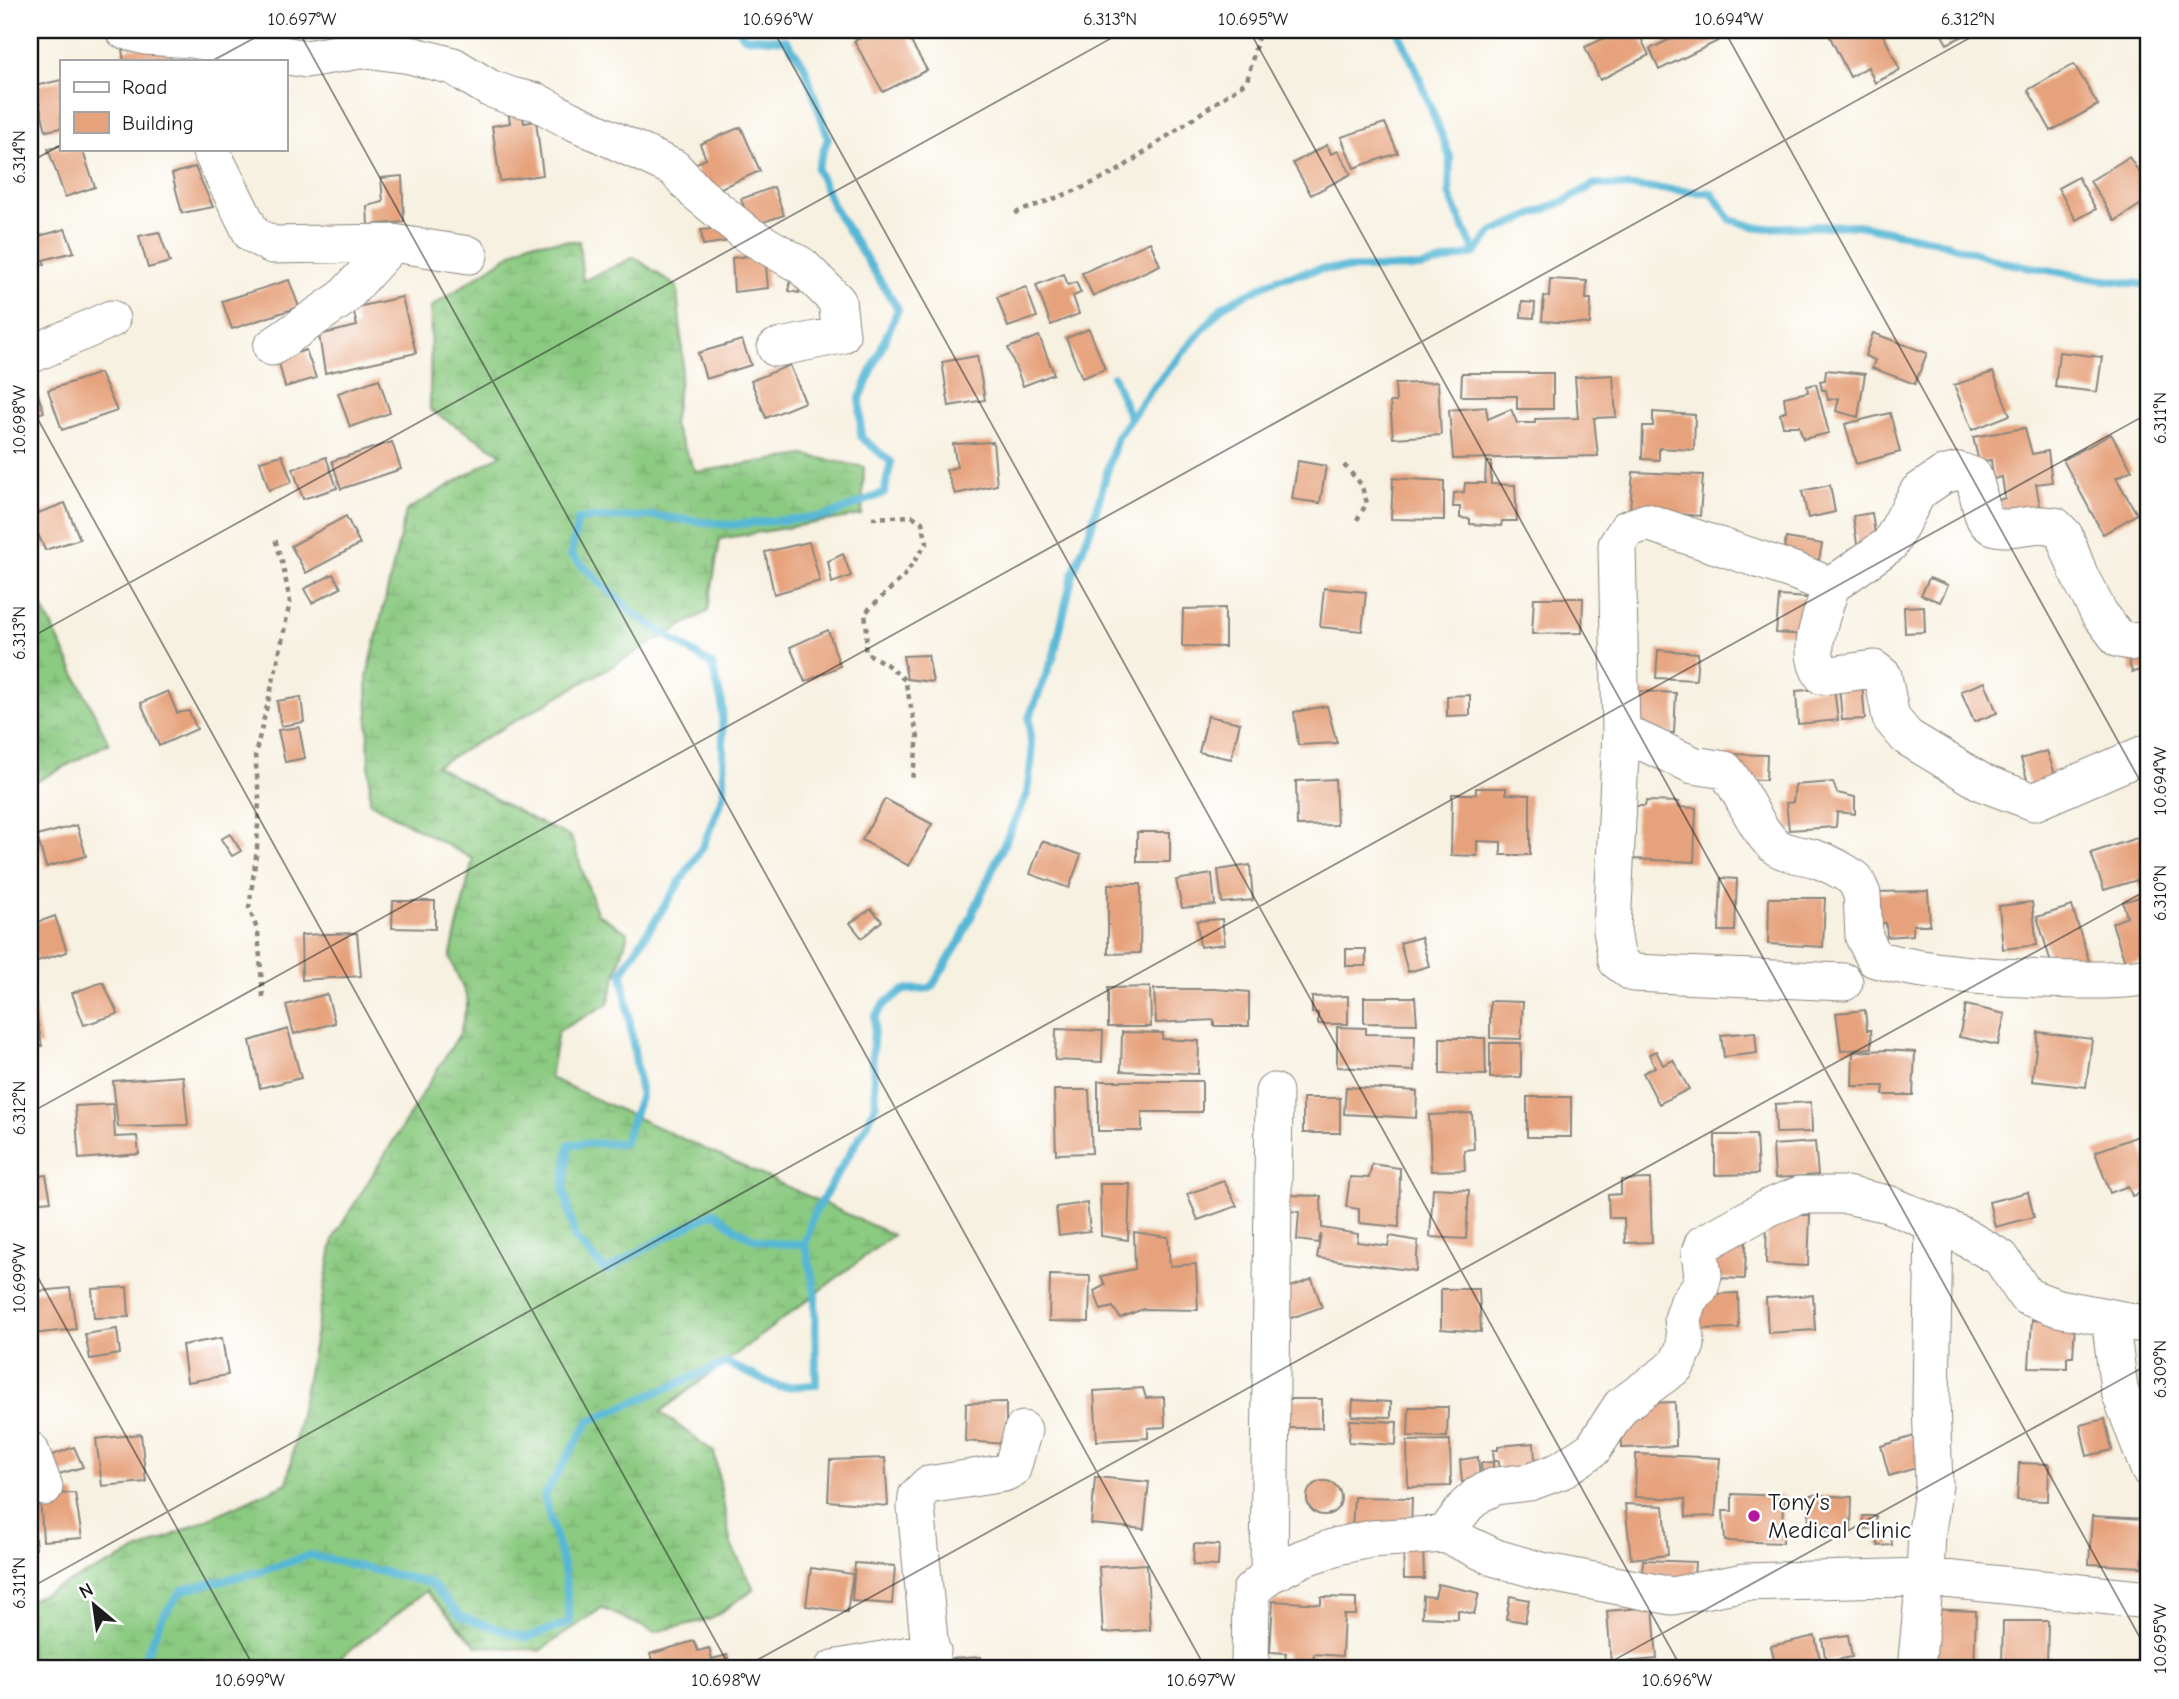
<svg xmlns="http://www.w3.org/2000/svg" width="2179" height="1699" viewBox="0 0 2179 1699" font-family="'Comic Neue',sans-serif">
  <style>
    .wetland { fill: url(#wetland-marsh); stroke: #54734e; stroke-width: 2 }
    .lines { fill: none; stroke-linecap: round; stroke-linejoin: round }
    .stream { stroke: #57b7d6; stroke-width: 8 }
    .building { fill: #e6a27b }
    .minor-casing { stroke: #8a867e; stroke-width: 39 }
    .path { stroke: #8a867e; stroke-width: 4.5; stroke-dasharray: 5 5; stroke-linecap: butt }
    .minor { stroke: #fff; stroke-width: 37 }
    .ticks { fill: none; stroke: #1c1c1c; stroke-width: 2; stroke-opacity: 0.45 }
    .poi-dot { fill: #b5179e; stroke: #fff; stroke-width: 2.5 }
    .labels { text-anchor: middle; stroke-width: 5; stroke-linejoin: round; paint-order: stroke }
    .poi-label { font-size: 24px; fill: #1c1c1c; stroke: #fff; text-anchor: start }
    .neatline { fill: none; stroke: #1c1c1c; stroke-width: 2.5 }
    .ticks-label { font-size: 18px; text-anchor: middle; fill: #1c1c1c }
  </style>
  <defs>
    <pattern id="wetland-marsh" width="20" height="14" patternUnits="userSpaceOnUse" patternTransform="scale(1.75)"><rect width="20" height="14" fill="#8bca81"/><path d="M1 5h8M5 5V1M11 12h8M15 12V8" fill="none" stroke="#77ad6f"/></pattern>
  </defs>
  <rect width="100%" height="100%" fill="#fff"/>
  <filter id="ink" filterUnits="userSpaceOnUse"><feTurbulence type="fractalNoise" baseFrequency=".0143" numOctaves="2"/><feDisplacementMap in="SourceGraphic" scale="14" xChannelSelector="R" yChannelSelector="G"/><feConvolveMatrix kernelMatrix="1 2 1 2 8 2 1 2 1" color-interpolation-filters="sRGB"/></filter>
  <filter id="wash" filterUnits="userSpaceOnUse"><feTurbulence type="fractalNoise" baseFrequency=".00686" numOctaves="4" result="noise"/><feDisplacementMap in="SourceGraphic" scale="28" xChannelSelector="R" yChannelSelector="G"/><feGaussianBlur stdDeviation="1.57" result="paint"/><feColorMatrix in="noise" values="0 0 0 0 0 0 0 0 0 0 0 0 0 0 0 0 0 1.4 0 .05"/><feComposite in="paint" operator="in"/></filter>
  <g filter="url(#wash)">
    <rect width="100%" height="100%" fill="#f7f1e1"/>
    <path class="wetland" d="M579,241L583,281L634,257L677,287L683,359L673,425L696,472L804,455L864,467L862,515L720,539L708,611L436,766L534,820L571,837L597,913L628,933L608,1004L558,1031L550,1078L893,1235L660,1412L714,1452L731,1545L754,1589L711,1619L654,1632L602,1608L541,1650L477,1646L426,1591L326,1669H30V1600L287,1483L334,1237L460,1033L468,1000L450,958L473,859L370,803L367,677L406,511L502,454L430,410L431,307L529,242Z
      M30,582L109,743L30,785Z"/>
    <g class="lines">
      <path class="stream" d="M740,30L744,37L786,40L804,65L828,138L817,169L834,208L898,309L860,398L861,437L891,462L884,493L827,516L730,525L654,516L578,519L571,555L633,613L712,665L722,703L724,793L703,846L622,972L641,1095L624,1143L569,1144L564,1189L575,1238L606,1271L655,1243L715,1212C747,1241 762,1245 805,1244
        M1475,253L1492,232L1567,200L1595,184L1712,193L1731,220L1760,228L1858,225L1937,241L2003,262L2097,279L2149,285
        M1113,376L1130,418
        M140,1669L163,1616L182,1590L259,1572L310,1555L430,1583L462,1617L526,1638L570,1622L564,1568L544,1496L589,1421L726,1363L779,1387L816,1385L815,1290L805,1244L813,1215L868,1123L876,1103L872,1055L875,1017L885,1003L904,990L931,988L960,941L1027,794L1032,757L1029,718L1054,655L1073,573L1091,528L1117,437L1150,391L1223,306L1277,279L1320,269L1422,267L1475,253L1449,194L1450,157L1415,67L1397,30"/>
    </g>
    <g id="blocks">
      <path class="building" d="M876,30H904L927,70L883,92L854,41Z
        M1622,30H1637L1649,55L1600,80L1585,47Z
        M1682,30H1730L1732,34L1659,70L1650,49L1683,33Z
        M1834,30H1881L1900,70L1875,83L1868,67L1850,77L1828,33Z
        M1939,30H1975L1947,44Z
        M167,41L171,61H124L122,50Z
        M2074,64L2098,105L2051,131L2028,90Z
        M61,80V128L46,131L35,86Z
        M522,109L524,123L536,121L543,175L500,181L492,126L510,123L508,111Z
        M1385,123L1398,153L1354,168L1341,137Z
        M741,127L760,171L707,194L694,164L706,159L700,144Z
        M61,145V149H82L95,187L65,197L48,149Z
        M1327,145L1331,154L1338,151L1351,174L1311,195L1293,163Z
        M2129,157L2149,187V199L2115,221L2090,181Z
        M195,167L213,207L182,213L172,174Z
        M402,176L404,222L368,225L367,206L383,202L381,178Z
        M2078,177L2096,209L2076,220L2058,188Z
        M774,187L784,215L751,226L741,199Z
        M734,227L736,240L703,245L701,230Z
        M30,228L42,256L36,237L65,229L74,252L43,260L45,264L30,270Z
        M159,232L170,262L148,268L139,236Z
        M1150,242L1160,265L1093,296L1082,273Z
        M765,254L768,288L734,292L732,258Z
        M791,270L802,271L799,293L789,291Z
        M1064,274L1068,285L1076,282L1081,293L1073,296L1079,314L1051,325L1036,285Z
        M1550,279L1587,281L1586,299H1591L1590,324L1542,321L1544,296L1549,297Z
        M289,280L299,307L232,329L222,301Z
        M1026,287L1037,317L1008,327L997,297Z
        M402,297L416,353L325,373L319,335L357,326L353,308Z
        M1522,302L1535,303L1534,318L1521,317Z
        M1089,329L1105,369L1082,378L1066,338Z
        M1873,333L1927,353L1915,384L1872,368L1875,360L1865,356Z
        M1039,336L1054,374L1023,386L1008,348Z
        M742,340L751,365L706,379L698,353Z
        M306,350L316,378L285,387L278,359Z
        M2059,352L2102,357L2097,392L2055,387Z
        M977,356L985,400L949,406L942,362Z
        M790,365L805,402L766,418L751,381Z
        M1826,370L1865,374L1858,417L1836,411L1839,398L1828,400L1826,390H1822L1820,381L1825,380Z
        M1993,372L2010,415L1972,430L1954,385Z
        M100,373L117,411L62,430L48,390Z
        M1462,373H1553V409H1517V396H1461Z
        M1613,375L1616,417L1594,418L1598,456L1453,459L1449,410L1486,407L1488,419L1511,409L1517,423H1535V419L1578,418L1575,377Z
        M379,379L390,413L350,427L338,393Z
        M33,381L44,412L30,417V382Z
        M1438,382L1441,435L1393,438L1390,402H1396L1395,384Z
        M1816,384L1829,433L1803,439L1799,426H1783L1780,414L1786,411L1784,397L1808,392L1807,386Z
        M1653,412L1695,415L1694,450L1659,448V460L1642,459L1643,426H1653Z
        M1890,413L1900,452L1856,464L1845,424Z
        M2025,428L2032,454L2048,451L2052,482L2036,484L2043,523L1978,506L2005,498L2002,477L1993,479L1991,460L1979,462L1973,437Z
        M2111,434L2132,470L2116,478L2137,514L2103,534L2063,460Z
        M392,442L401,469L341,489L332,461Z
        M993,442L997,485L955,494L946,470L957,467L953,444Z
        M282,455L292,482L269,490L260,461Z
        M326,457L337,488L303,499L293,469Z
        M1298,461L1326,466L1320,503L1292,499Z
        M1486,462H1491V484L1515,485L1517,521H1502L1501,526L1470,524V519L1460,518V507H1453L1454,493L1464,492L1465,483H1485Z
        M1633,472L1703,475L1700,516L1630,510Z
        M1393,478L1444,481V520L1391,519Z
        M1830,485L1835,512L1808,518L1802,491Z
        M65,503L80,539L45,550L30,516Z
        M1872,513L1876,541L1857,544L1853,516Z
        M346,516L360,544L306,573L291,546Z
        M1786,538L1822,544L1819,560L1783,554Z
        M809,542L820,581L774,594L765,552Z
        M843,554L851,576L832,583L828,561Z
        M333,574L341,588L312,603L304,589Z
        M1929,578L1948,585L1940,602L1921,595Z
        M1324,588L1366,592L1362,631L1320,627Z
        M1779,596L1808,598L1806,635L1776,633Z
        M1534,598H1583L1582,633L1532,634Z
        M1924,606L1925,632L1905,633L1904,607Z
        M1225,608V647L1182,646L1183,609Z
        M828,630L840,666L805,682L790,647Z
        M1658,650L1698,653L1696,680L1656,678Z
        M2149,653V691H2148L2143,670L2132,672L2128,658Z
        M928,655L933,682L907,679L903,656Z
        M1985,682L1997,713L1974,722L1961,691Z
        M1862,683L1865,719L1842,720L1839,684Z
        M1834,688L1838,720L1798,724L1796,691Z
        M168,691L177,713L189,711L197,729L159,746L141,703Z
        M1636,691L1676,693L1674,733L1634,731Z
        M1470,695V715L1447,716V696Z
        M301,697L304,722L281,726L277,701Z
        M1327,706L1337,743L1298,745L1294,712Z
        M1208,716L1240,723L1231,759L1199,752Z
        M299,727L305,758L285,762L278,730Z
        M2047,751L2058,783L2030,789L2021,759Z
        M1727,754L1767,755L1766,780L1726,779Z
        M1335,779L1337,825L1297,826L1296,781Z
        M1833,782L1837,793L1855,797V814L1837,812L1836,827L1789,830L1786,803L1793,802L1795,785Z
        M1476,788H1506V794L1530,795V855H1501V842L1477,841V856L1451,855L1452,794H1476Z
        M885,799L932,824L909,866L862,840Z
        M1646,801L1679,802L1678,807L1696,808L1694,862L1633,859L1636,806H1645Z
        M77,825L86,856L46,867L37,836Z
        M1137,832H1170V862H1137Z
        M230,834L241,851L232,856L221,839Z
        M2149,834V884L2140,887L2137,880L2104,890L2091,853Z
        M1042,841L1081,855L1069,888L1030,874Z
        M1250,865L1253,900L1222,903L1218,870Z
        M1212,874L1215,905L1182,908L1176,880Z
        M1721,878L1737,879L1735,931H1719Z
        M1108,884H1141L1140,953L1108,954Z
        M1928,891L1930,925H1913V935L1887,937L1886,923H1876L1875,892Z
        M2149,894V958L2126,965L2112,923L2127,917L2123,902Z
        M1769,898H1825L1823,947L1768,944Z
        M393,901H435V929L392,928Z
        M2032,902L2037,945L2003,949L1999,906Z
        M2072,906L2089,961L2054,972L2037,917Z
        M871,909L882,921L862,938L850,923Z
        M55,916L67,952L37,961L30,940V925Z
        M1222,919L1225,944L1200,947L1197,921Z
        M357,933L361,976L302,980L301,935Z
        M1421,937L1429,966L1408,972L1400,943Z
        M1346,949H1366V966H1346Z
        M103,982L118,1014L84,1025L72,993Z
        M1150,987L1151,1027H1108V988Z
        M1154,989H1215L1249,992V1026H1214V1020L1156,1023Z
        M327,994L335,1023L294,1034L286,1005Z
        M1348,996V1024H1318V1013H1312V997Z
        M1364,997H1415L1417,1024L1364,1023Z
        M1490,1001L1523,1002L1521,1039L1490,1038Z
        M30,1003H34L42,1046H30Z
        M1966,1005L2005,1014L1998,1045L1959,1037Z
        M1865,1010L1867,1030H1871L1872,1048L1841,1051L1836,1013Z
        M1337,1027L1366,1028V1034L1415,1035L1414,1071L1337,1067Z
        M288,1029L301,1078L260,1088L250,1041Z
        M1056,1029L1103,1031L1102,1062L1055,1060Z
        M1122,1032L1163,1033L1162,1039L1199,1041L1198,1074L1121,1071Z
        M1755,1032L1757,1053L1724,1057L1721,1035Z
        M2038,1032L2092,1039L2086,1087L2032,1081Z
        M1440,1038H1485L1486,1075L1440,1074Z
        M1490,1043H1521V1077L1490,1078Z
        M1886,1050L1915,1052L1913,1095H1883L1884,1086H1852L1853,1052Z
        M1656,1051L1663,1065L1673,1060L1689,1089L1659,1104L1643,1073L1655,1067L1649,1054Z
        M183,1076L188,1125L118,1127L113,1081Z
        M1098,1081H1202V1112H1142V1131H1098Z
        M1346,1087L1417,1091L1416,1118L1344,1114Z
        M1054,1090H1089L1092,1153L1056,1154Z
        M1527,1097H1571V1137H1527Z
        M1303,1098H1340V1133H1303Z
        M1811,1102L1812,1132L1776,1133L1775,1104Z
        M113,1104L115,1137L137,1136L139,1154L79,1159L75,1106Z
        M1472,1113L1474,1149L1464,1150L1465,1170L1431,1171L1429,1115Z
        M1715,1135H1756L1758,1174L1715,1175Z
        M2138,1136L2149,1168V1190L2132,1196L2128,1186L2110,1193L2095,1152Z
        M1815,1142L1818,1175L1775,1178L1773,1145Z
        M1372,1164L1400,1168L1399,1227L1359,1223V1209L1346,1207L1350,1177L1369,1178Z
        M46,1175L51,1201L30,1203V1177Z
        M1650,1179L1652,1242L1625,1243L1624,1218H1609L1608,1195L1621,1194V1180Z
        M1224,1181L1237,1206L1198,1220L1187,1194Z
        M1100,1184H1130L1128,1240L1101,1236Z
        M1433,1188L1469,1190L1466,1239L1430,1237Z
        M2028,1192L2034,1217L1995,1227L1989,1202Z
        M1285,1195L1321,1196L1322,1228L1358,1234L1357,1242L1388,1246L1390,1236L1418,1241L1416,1271L1317,1258L1321,1234L1318,1243L1297,1240L1299,1212L1284,1210Z
        M1087,1203L1090,1231L1059,1235L1056,1207Z
        M1792,1215H1810L1808,1266L1766,1264L1767,1217Z
        M1134,1232L1168,1237L1170,1266L1196,1264L1198,1310L1143,1309L1120,1318L1113,1307L1101,1310L1094,1291L1105,1285L1101,1276L1135,1269Z
        M1714,1242L1746,1243L1745,1279L1713,1278Z
        M1050,1275L1090,1276L1089,1322L1049,1321Z
        M1312,1279L1322,1307L1283,1321L1272,1294Z
        M127,1287L129,1317L94,1318L92,1289Z
        M70,1288L76,1329L32,1334L30,1292Z
        M1441,1289H1479L1481,1332L1441,1329Z
        M1738,1293L1739,1328L1697,1329L1696,1295Z
        M1813,1295L1815,1330L1768,1333L1766,1298Z
        M2032,1320L2075,1323L2073,1357H2067V1368L2029,1367Z
        M117,1329L120,1354L90,1359L85,1334Z
        M222,1338L228,1375L187,1382L182,1345Z
        M1143,1388L1146,1398L1164,1397L1165,1427L1148,1428V1438L1097,1441L1094,1391Z
        M1280,1399H1322V1428H1280Z
        M1353,1400L1391,1402V1417L1352,1416Z
        M1006,1402V1444L965,1441L966,1403Z
        M1675,1402L1676,1446L1622,1448L1621,1404Z
        M1409,1407H1448L1447,1437L1408,1436Z
        M2105,1419L2112,1450L2087,1456L2080,1425Z
        M1350,1420L1397,1422L1396,1445L1349,1442Z
        M141,1434L146,1482L102,1486L96,1439Z
        M1921,1434L1929,1464L1889,1476L1881,1446Z
        M1450,1440L1451,1486L1408,1487L1407,1441Z
        M1534,1443L1536,1479L1500,1482L1499,1461H1494L1493,1450H1498V1446Z
        M74,1447L83,1467L52,1476L44,1458Z
        M1636,1454L1720,1458L1715,1516L1686,1517L1685,1499L1635,1497Z
        M1478,1457L1480,1480L1462,1482L1460,1460Z
        M885,1458L888,1506L828,1501L830,1460Z
        M1493,1462V1474L1482,1475L1481,1463Z
        M2019,1463L2049,1464L2048,1501L2017,1500Z
        M1095,1477L1149,1482L1144,1529L1091,1524Z
        M1307 1498a17 17 0 1 1 34 0a17 17 0 1 1-34 0Z
        M75,1493L82,1538L43,1541L40,1495Z
        M1732,1494L1784,1496L1783,1543L1725,1541L1723,1511H1732Z
        M1810,1495L1852,1497L1851,1532L1808,1529Z
        M1354,1497L1412,1498L1411,1530L1352,1528Z
        M1625,1504L1664,1506L1668,1555L1631,1559Z
        M1863,1516H1876L1877,1528L1864,1529Z
        M2092,1516L2145,1519L2142,1567L2089,1564Z
        M30,1518H33L36,1549L30,1550Z
        M1890,1529L1892,1545L1878,1546L1876,1530Z
        M1194,1544L1219,1545L1218,1566L1193,1565Z
        M1423,1544L1424,1579H1404L1403,1545Z
        M1643,1560L1695,1562L1693,1590L1641,1587Z
        M855,1563L895,1566L892,1604L852,1601Z
        M1147,1564L1150,1630L1103,1633L1099,1567Z
        M811,1568L853,1574L847,1612L806,1606Z
        M1438,1584L1479,1593L1474,1614L1458,1610V1619L1422,1617L1423,1596L1435,1597Z
        M1510,1596L1529,1600L1525,1622L1506,1619Z
        M1321,1597L1356,1598V1615H1344L1342,1656L1314,1654L1313,1663L1285,1662L1286,1653L1270,1652L1273,1601L1321,1604Z
        M1653,1607L1657,1659L1611,1663L1607,1611Z
        M1927,1609L1976,1611L1974,1669H1926Z
        M2003,1621H2048L2047,1665H2002Z
        M1848,1635L1852,1657L1826,1662L1822,1639Z
        M1815,1636L1822,1669H1776L1771,1646Z
        M694,1641L698,1651L709,1648L712,1659L727,1655L731,1669H655L650,1654Z
        M981,1657V1669H951L950,1659Z"/>
    </g>
  </g>
  <g filter="url(#ink)">
    <use href="#blocks" fill-opacity="0" stroke="#8a867e" stroke-width="2"/>
    <g class="lines">
      <g class="minor-casing">
        <path id="minor" d="M124,30L145,36L192,39L306,59L366,49L410,55L453,66L489,88L511,96L537,102L568,119L674,168L696,192L747,234L802,266L837,301L841,335L776,348
          M210,149L252,234L272,245L393,243L469,255
          M272,347L343,298L393,243
          M30,355L111,319
          M1831,586C1823,614 1804,651 1823,676L1874,669L1883,676L1891,718L1907,737L1983,783L2034,802L2149,752
          M1621,732L1693,765L1725,770C1743,791 1757,834 1778,848C1790,855 1803,855 1816,859C1829,863 1843,871 1855,879L1862,894L1864,937L1875,959C1930,974 1990,977 2047,979C2082,980 2114,982 2149,976
          M1844,982L1633,973L1617,961L1612,930L1621,732L1617,545L1627,529L1647,522L1797,572L1831,586L1890,544L1918,492L1943,475L1959,471L1973,476C1978,488 1979,502 1983,514C1990,536 2016,526 2033,525C2040,524 2048,525 2055,526L2064,535L2080,577L2099,613L2119,639L2136,642L2149,639
          M1934,1224L1931,1403L1934,1485L1927,1531L1925,1577L2149,1600
          M2110,1318L2119,1389L2149,1469
          M30,1450L44,1487
          M1445,1534L1466,1506L1479,1494L1496,1486L1530,1482L1560,1471L1593,1449L1621,1406L1676,1366L1686,1345L1683,1319L1689,1301L1700,1287L1703,1275L1700,1253L1703,1244L1770,1207L1800,1195H1846L1888,1204L1961,1235L2001,1258L2026,1296L2058,1308L2149,1325
          M1269,1575L1274,1092
          M833,1669L932,1651
          M932,1669L916,1508L917,1496L928,1485L1004,1473L1012,1469L1023,1430
          M1250,1669L1251,1591L1269,1575L1303,1558L1338,1546L1371,1539L1445,1534L1496,1558L1541,1571L1672,1596L1745,1582L1925,1577L1916,1669"/>
      </g>
      <path class="path" d="M1015,213L1080,189L1119,170L1247,81L1259,33L1257,30
        M1344,465L1361,484L1367,503L1355,523
        M872,518L912,516L922,522L927,543L904,576L865,613L867,631L865,652L886,664L905,680L918,738L912,780
        M263,997L258,932L249,908L257,849L259,797L255,755L277,665L290,602L282,561L274,536"/>
      <use href="#minor" class="minor"/>
    </g>
  </g>
  <path class="ticks" d="M298,30L1206,1669M773,30L1682,1669M1249,30L2149,1654M1724,30L2149,797M212,61L269,30M30,162L61,145M30,405L731,1669M30,638L1126,30M30,1113L1984,30M30,1263L255,1669M30,1588L2149,413M741,1669L2149,889M1598,1669L2149,1364"/>
  <circle class="poi-dot" cx="1754" cy="1516" r="7"/>
  <g class="labels">
    <g class="poi-label">
      <text x="1768" y="1510">Tony's<tspan x="1768" dy="28">Medical Clinic</tspan></text>
    </g>
  </g>
  <rect width="2179" height="1699" fill="none" stroke="#fff" stroke-width="77"/>
  <rect x="60" y="60" width="228" height="91" fill="#ffffff" stroke="#a4a4a4" stroke-width="2"/>
  <rect x="74" y="82" width="35" height="10" fill="#ffffff" stroke="#a4a4a4" stroke-width="2"/>
  <text x="122" y="94" font-size="21" fill="#1c1c1c">Road</text>
  <rect x="74" y="112" width="35" height="21" fill="#e6a27b" stroke="#a4a4a4" stroke-width="2"/>
  <text x="122" y="130" font-size="21" fill="#1c1c1c">Building</text>
  <g transform="translate(94 1605) rotate(331)" stroke="#ffffff" stroke-width="5" paint-order="stroke">
  <path d="M0-5L12 26L0 18L-12 26Z" fill="#1c1c1c"/>
  <text y="-10" font-size="19" font-weight="bold" text-anchor="middle" fill="#1c1c1c">N</text>
  </g>
  <rect x="38" y="38" width="2102" height="1622" class="neatline"/>
  <g class="ticks-label">
    <text x="302" y="25">10.697°W</text>
    <text x="778" y="25">10.696°W</text>
    <text x="1110" y="25">6.313°N</text>
    <text x="1253" y="25">10.695°W</text>
    <text x="1729" y="25">10.694°W</text>
    <text x="1968" y="25">6.312°N</text>
    <text transform="translate(19 157) rotate(-90)" y="6">6.314°N</text>
    <text transform="translate(2160 418) rotate(-90)" y="6">6.311°N</text>
    <text transform="translate(19 420) rotate(-90)" y="6">10.698°W</text>
    <text transform="translate(19 633) rotate(-90)" y="6">6.313°N</text>
    <text transform="translate(2160 781) rotate(-90)" y="6">10.694°W</text>
    <text transform="translate(2160 893) rotate(-90)" y="6">6.310°N</text>
    <text transform="translate(19 1108) rotate(-90)" y="6">6.312°N</text>
    <text transform="translate(19 1278) rotate(-90)" y="6">10.699°W</text>
    <text transform="translate(2160 1369) rotate(-90)" y="6">6.309°N</text>
    <text transform="translate(19 1583) rotate(-90)" y="6">6.311°N</text>
    <text transform="translate(2160 1639) rotate(-90)" y="6">10.695°W</text>
    <text x="250" y="1686">10.699°W</text>
    <text x="726" y="1686">10.698°W</text>
    <text x="1201" y="1686">10.697°W</text>
    <text x="1677" y="1686">10.696°W</text>
  </g>
</svg>
